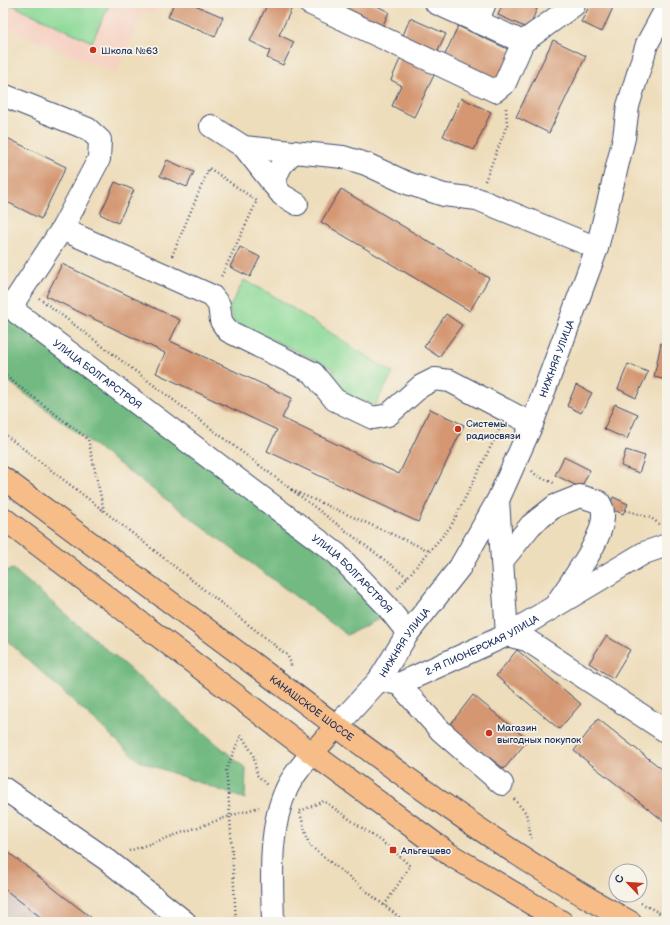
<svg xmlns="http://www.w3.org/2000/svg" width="670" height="925" viewBox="0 0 670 925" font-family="'Balsamiq Sans',sans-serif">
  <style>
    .built { fill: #f6d2c3 }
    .industrial { fill: #d1bfbd }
    .green { fill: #8dda99; stroke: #54847c }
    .forest { fill: #72ba81; stroke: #467470 }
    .building { fill: #d49772 }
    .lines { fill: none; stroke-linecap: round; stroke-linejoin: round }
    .minor-casing { stroke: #3b496c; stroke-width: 24 }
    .major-casing { stroke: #3b496c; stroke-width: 24 }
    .path { stroke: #3b496c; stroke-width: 2.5; stroke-dasharray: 1 3; stroke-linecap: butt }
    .minor { stroke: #fff; stroke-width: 22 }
    .major { stroke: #f7bd88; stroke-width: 22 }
    .poi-dot { fill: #c8321e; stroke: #f7f3e8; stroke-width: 1.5 }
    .labels { text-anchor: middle; stroke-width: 3.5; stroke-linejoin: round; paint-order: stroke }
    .poi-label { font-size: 10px; fill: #1b2f5e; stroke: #f7f3e8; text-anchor: start }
    .street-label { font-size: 10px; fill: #1b2f5e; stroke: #f7f3e8 }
  </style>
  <rect width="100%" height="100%" fill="#f7f3e8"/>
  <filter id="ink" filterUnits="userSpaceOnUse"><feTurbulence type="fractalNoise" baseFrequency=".025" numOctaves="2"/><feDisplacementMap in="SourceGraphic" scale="8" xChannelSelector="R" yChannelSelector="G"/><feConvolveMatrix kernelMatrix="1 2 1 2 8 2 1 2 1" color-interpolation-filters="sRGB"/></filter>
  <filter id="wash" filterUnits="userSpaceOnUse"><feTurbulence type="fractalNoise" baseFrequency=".012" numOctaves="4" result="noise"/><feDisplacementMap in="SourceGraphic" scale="16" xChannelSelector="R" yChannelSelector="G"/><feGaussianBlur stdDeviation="0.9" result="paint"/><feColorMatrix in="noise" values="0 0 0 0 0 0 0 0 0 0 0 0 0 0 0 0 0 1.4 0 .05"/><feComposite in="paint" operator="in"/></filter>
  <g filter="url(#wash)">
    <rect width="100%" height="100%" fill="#edb"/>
    <path class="built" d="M3,3H158L154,14L143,11L116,73L3,27Z"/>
    <path class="industrial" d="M3,848L62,895L97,922H3Z"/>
    <path class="green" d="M8,3H110L92,42Z
      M244,280L272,295L393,373L374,407L328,385L334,369L235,322L229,309Z"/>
    <path class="forest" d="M3,307L399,609L347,635L3,377Z
      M13,569L246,769L245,799L139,761L3,637V572Z"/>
    <g id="blocks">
      <path class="building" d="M174,3H190L223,17L215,37L168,17Z
        M268,3H287L293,6L279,35L294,42L283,65L267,58L270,51L250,41Z
        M337,3H371L389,12L381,29L335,7Z
        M503,3H539L529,29L498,15Z
        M591,3H615L602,32L581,22Z
        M410,18L446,34L437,53L402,38Z
        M458,26L512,51L499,81L444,57Z
        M553,40L586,56L549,133L516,117Z
        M401,57L435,73L414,117L392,106L401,85L391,80Z
        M461,98L491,112L474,150L443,136Z
        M3,136L66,167L41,219L3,200Z
        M167,160L194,172L187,187L160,176Z
        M115,182L134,190L118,223L100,214Z
        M341,189L489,278L470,311L321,222Z
        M240,247L260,257L250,277L230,267Z
        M62,264L180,320L170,341L292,398L282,418L399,474L430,409L464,425L418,522L267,451L277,430L156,373L165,353L46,296Z
        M446,314L462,325L439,357L424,347Z
        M661,343L667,344V380L654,377Z
        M628,364L648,372L636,398L618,389Z
        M576,385L592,393L581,413L567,406Z
        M615,404L638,414L627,439L604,429Z
        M626,450L645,456L639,473L621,466Z
        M564,457L590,470L581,488L555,475Z
        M613,497L628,504L623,514L609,508Z
        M606,636L630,650L613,678L589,663Z
        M517,650L581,704L559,729L496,676Z
        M473,695L528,740L504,769L449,726Z
        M598,719L667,773V819L665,822L574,751Z
        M3,848L62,895L97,922H41L43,919L3,888Z"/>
    </g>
  </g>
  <g filter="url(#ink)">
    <use href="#blocks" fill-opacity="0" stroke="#3b496c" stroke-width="1"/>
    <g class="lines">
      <g class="minor-casing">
        <g id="minor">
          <path d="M309,3L495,91L505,83L523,42L574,5"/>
          <path d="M436,3L523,42"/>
          <path d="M477,22L485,3"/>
          <path id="s1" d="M3,95L88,129L100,140L99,159L62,229L14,302L17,313L337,554L385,604L408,633"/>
          <path d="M211,126L244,147L343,157L366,164L407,183L444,195L477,199L597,248"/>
          <path d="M244,147L274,185C278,169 281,163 294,152"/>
          <path d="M274,185L282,195L297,204"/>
          <path d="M62,229L212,296L219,305L221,321L228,331L313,373L335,400L373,418L388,415L421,386L435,379L450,381L532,424"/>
          <path d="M498,500L507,635L527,640L667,732"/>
          <path d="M502,561L531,525L555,506L580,496L599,502C601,505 603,510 603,513C605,538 571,581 557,603"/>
          <path id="s2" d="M379,680L399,684L507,635L644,553L667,545"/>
          <path d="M399,684L441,731L502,784"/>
          <path id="s3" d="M336,727L379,680L408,633L460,567L498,500L532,424L597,248L624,138L628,106L647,44L667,7"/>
          <path d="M3,788L106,859L185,922"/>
          <path d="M273,922C272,879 268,828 287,788C293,775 303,764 312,753"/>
        </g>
      </g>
      <g class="major-casing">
        <g id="major">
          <path id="s4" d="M3,478C95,547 187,615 279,683C392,768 506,854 630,922"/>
          <path d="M3,518L312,753L449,854L562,922"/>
          <path d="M312,753L336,727"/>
        </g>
      </g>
      <path class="path" d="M485,181L507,125L506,108
        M172,256L209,168L257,201L220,279
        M39,298L292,490
        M3,374L88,439L104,511L287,655L291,663V666
        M3,433L104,511
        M532,471L537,476L556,484
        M622,509L651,518L662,526
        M407,577L292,490L430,551
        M398,588L451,526L499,430
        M241,735L253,754L257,775L268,786
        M514,799L526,813L531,837L532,838
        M300,811L324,801L393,850L410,866L384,906
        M300,813L309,845L405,922
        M129,851L230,816L226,770L241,735
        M641,903L667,917
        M236,922L230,816L259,807"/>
      <use href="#minor" class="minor"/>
      <use href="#major" class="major"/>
    </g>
  </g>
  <g class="poi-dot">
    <circle cx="93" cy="50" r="4"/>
    <circle cx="458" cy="429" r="4"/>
    <circle cx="489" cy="733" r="4"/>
    <rect x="389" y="846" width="8" height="8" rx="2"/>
  </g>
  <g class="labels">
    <g class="poi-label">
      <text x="101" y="54">Школа №63</text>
      <text x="466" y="427">Системы<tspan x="466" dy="12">радиосвязи</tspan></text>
      <text x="497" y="731">Магазин<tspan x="497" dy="12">выгодных покупок</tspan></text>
      <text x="401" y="854">Альгешево</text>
    </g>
    <g class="street-label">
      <text dy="4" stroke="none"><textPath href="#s3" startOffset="433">НИЖНЯЯ УЛИЦА</textPath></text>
      <text dy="4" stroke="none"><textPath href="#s1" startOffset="406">УЛИЦА БОЛГАРСТРОЯ</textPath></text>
      <text dy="4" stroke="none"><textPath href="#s1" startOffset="730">УЛИЦА БОЛГАРСТРОЯ</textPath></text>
      <text dy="4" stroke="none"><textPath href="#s3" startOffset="109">НИЖНЯЯ УЛИЦА</textPath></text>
      <text dy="4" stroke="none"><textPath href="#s2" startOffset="112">2-Я ПИОНЕРСКАЯ УЛИЦА</textPath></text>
      <text dy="4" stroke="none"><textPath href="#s4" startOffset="385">КАНАШСКОЕ ШОССЕ</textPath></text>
    </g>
  </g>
  <rect width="670" height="925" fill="none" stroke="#f7f3e8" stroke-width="16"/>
  <g transform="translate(628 883) rotate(295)"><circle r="19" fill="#f7f3e8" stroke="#9fa5b1"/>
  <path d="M0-3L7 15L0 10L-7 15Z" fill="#c8321e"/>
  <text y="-6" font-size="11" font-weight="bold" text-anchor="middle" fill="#1b2f5e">С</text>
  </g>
</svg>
